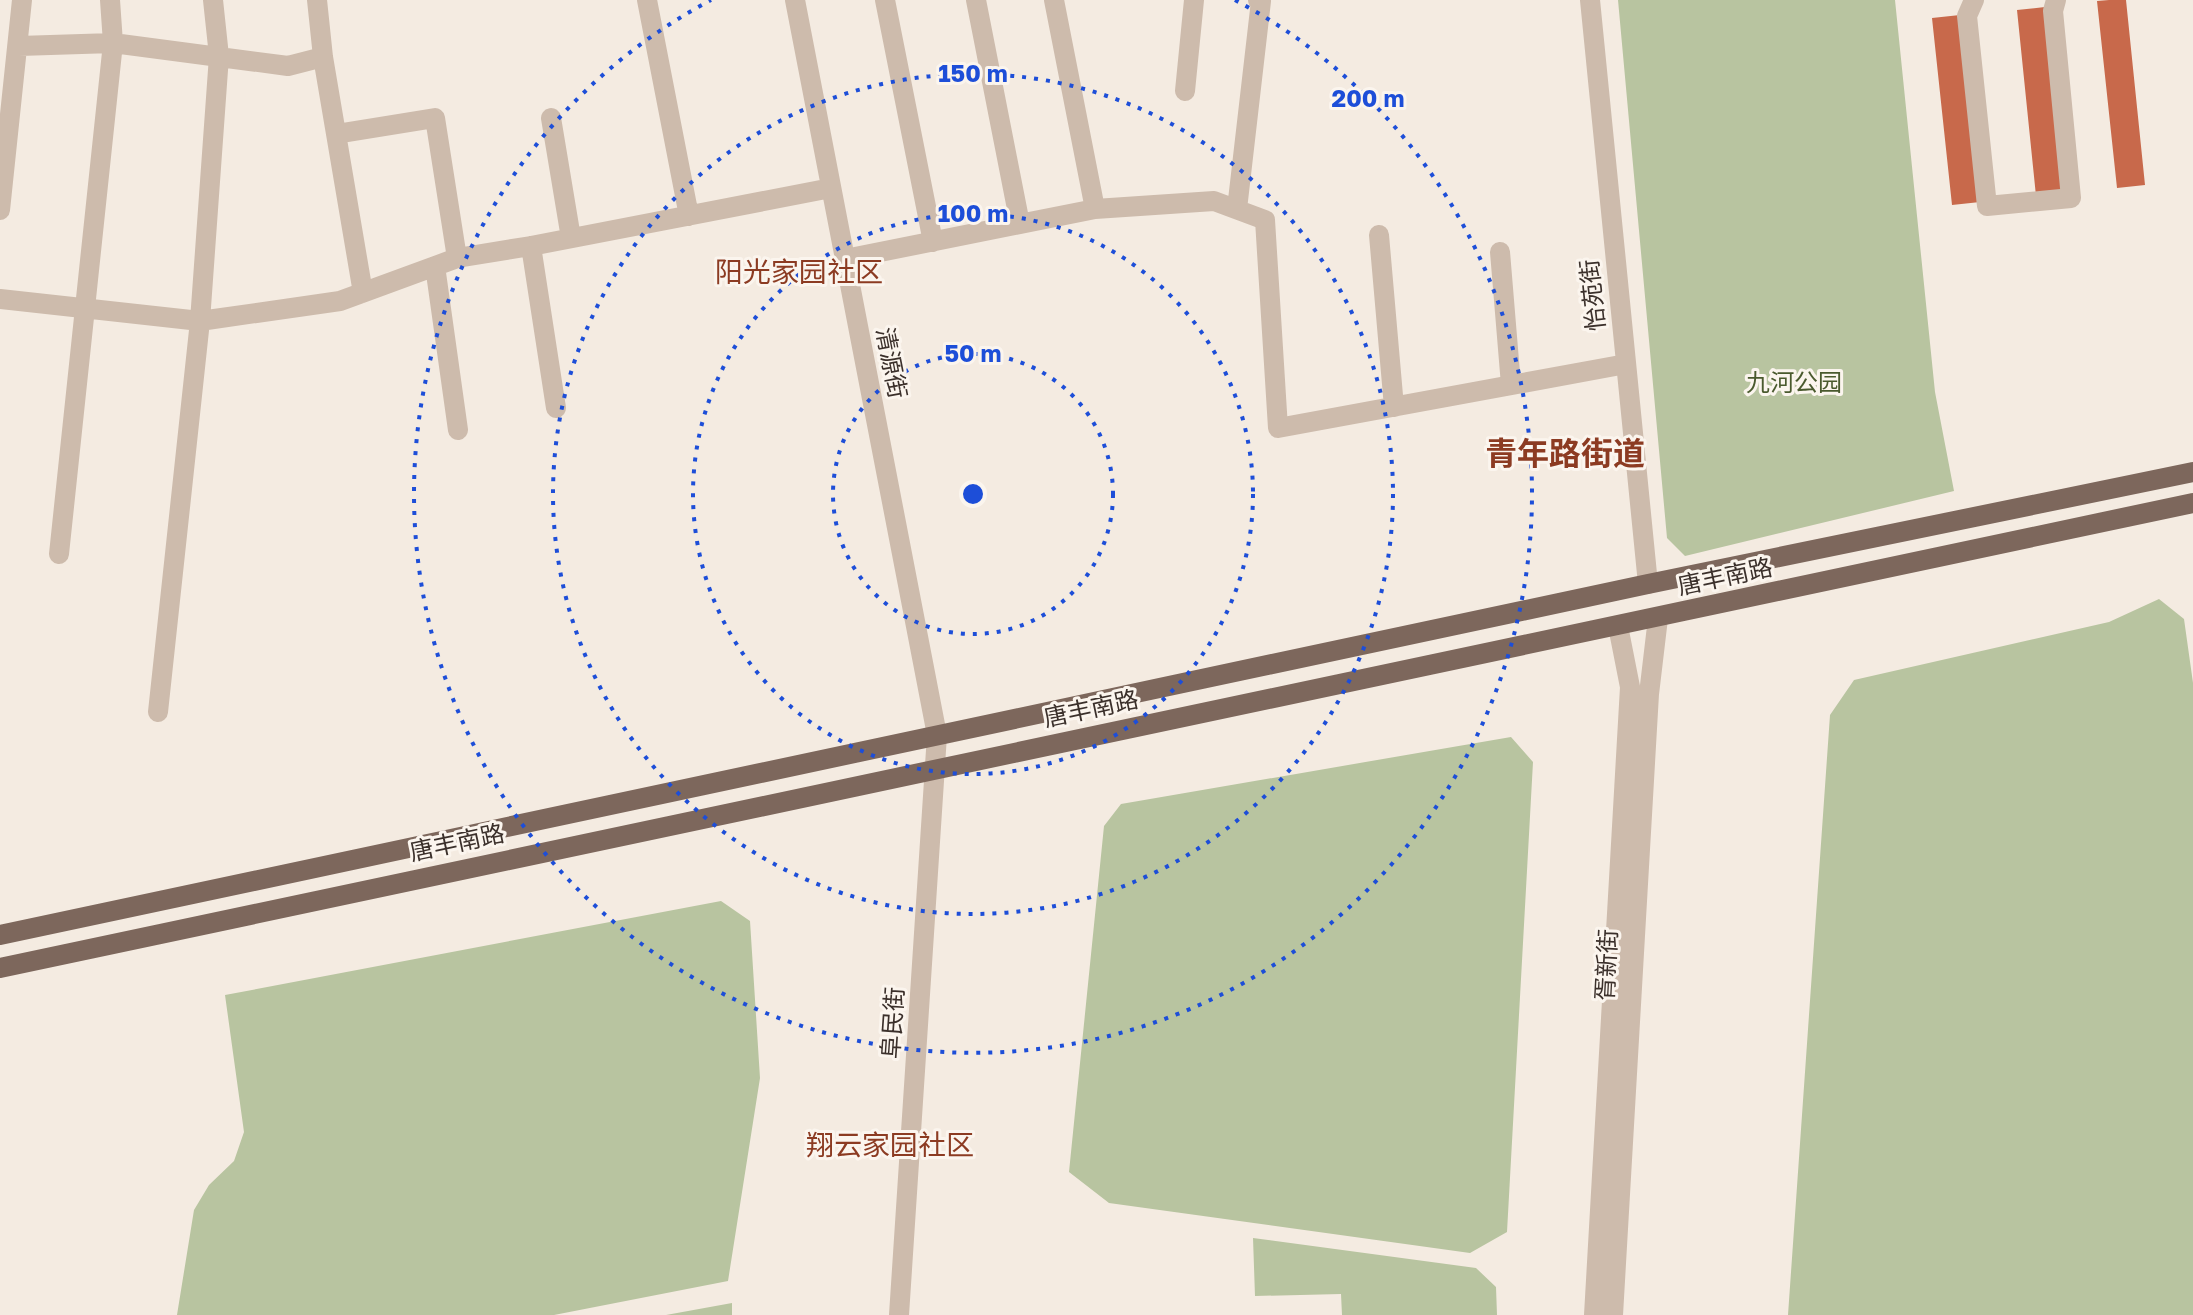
<svg xmlns="http://www.w3.org/2000/svg" width="2193" height="1315" viewBox="0 0 2193 1315" font-family="'Golos Text','Noto Sans SC',sans-serif">
  <style>
    .green { fill: #b8c4a0 }
    .building { fill: #c8694b }
    .lines { fill: none; stroke-linecap: round; stroke-linejoin: round }
    .minor { stroke: #cdbbac; stroke-width: 20 }
    .major { stroke: #7d675c; stroke-width: 20 }
    .ring { fill: none; stroke: #1d4ed8; stroke-width: 4; stroke-dasharray: 4 8 }
    .labels { text-anchor: middle; stroke-width: 6; stroke-linejoin: round; paint-order: stroke }
    .street-label { font-size: 24px; fill: #3b302b; stroke: #fbf5ee }
    .park-label { font-size: 24px; fill: #4a5a2e; stroke: #fbf5ee }
    .quarter-label { font-size: 28px; fill: #8c3b22; stroke: #fbf5ee }
    .district-label { font-size: 32px; font-weight: bold; fill: #8c3b22; stroke: #fbf5ee }
    .centre { fill: #1d4ed8; stroke: #fbf5ee; stroke-width: 4 }
    .ring-label { font-size: 24px; text-anchor: middle; font-weight: bold; fill: #1d4ed8; stroke: #fbf5ee; stroke-width: 6; stroke-linejoin: round; paint-order: stroke }
  </style>
  <rect width="100%" height="100%" fill="#f4ebe1"/>
  <path class="green" d="M1618,0H1895L1935,392L1954,491L1685,556L1667,538Z
    M2159,599L2184,619L2193,683V1315H1788L1830,715L1854,680L2109,622Z
    M1511,737L1533,762L1507,1232L1470,1253L1109,1203L1069,1172L1104,826L1121,804Z
    M721,901L750,921L760,1078L728,1281L554,1315H177L194,1210L209,1185L234,1161L244,1132L225,995Z
    M1253,1238L1476,1268L1496,1287L1497,1315H1342L1341,1294L1255,1296Z
    M732,1303V1315H666Z"/>
  <path class="building" d="M2109,0H2126L2145,185L2117,188L2097,1Z
    M2045,7L2064,194L2036,196L2017,10Z
    M1960,15L1980,202L1952,205L1932,18Z"/>
  <g class="lines">
    <path class="minor" d="M317,0L323,57L363,293
      M647,0L689,216
      M795,0L937,735L899,1315
      M885,0L933,242
      M976,0L1020,224
      M1590,0L1648,584
      M1974,0L1967,16L1987,206L2071,198L2053,11L2056,0
      M19,46L113,43L288,66L323,57
      M1185,91L1194,0
      M551,118L571,238
      M336,134L435,118L457,258
      M1095,209L1214,201L1265,220L1278,428L1626,364
      M1237,209L1261,1L1258,0
      M0,210L22,0
      M1379,235L1394,407
      M531,246L556,408
      M1500,252L1511,385
      M845,259L1095,209L1054,0
      M435,266L458,430
      M0,299L200,321L340,301L457,258L531,246L831,188
      M59,554L113,43L110,0
      M158,712L200,321L219,56L213,0
      M1594,1315L1630,687L1618,626
      M1613,1315L1649,694L1658,618"/>
    <path class="major" d="M0,935L1648,584L2193,472
      M0,968L2193,503"/>
  </g>
  <g class="ring">
    <circle cx="973" cy="494" r="140"/>
    <circle cx="973" cy="494" r="280"/>
    <circle cx="973" cy="494" r="420"/>
    <path d="M1235 0A559 559 0 1 1 711 0"/>
  </g>
  <g class="labels">
    <g class="street-label">
      <text transform="translate(1593 295) rotate(-96)" y="8">怡苑街</text>
      <text transform="translate(891 363) rotate(79)" y="8">清源街</text>
      <text transform="translate(1725 577) rotate(-12)" y="8">唐丰南路</text>
      <text transform="translate(1091 709) rotate(-12)" y="8">唐丰南路</text>
      <text transform="translate(457 843) rotate(-12)" y="8">唐丰南路</text>
      <text transform="translate(1607 965) rotate(-87)" y="8">胥新街</text>
      <text transform="translate(893 1023) rotate(-86)" y="8">阜民街</text>
    </g>
    <g class="park-label">
      <text x="1794" y="391">九河公园</text>
    </g>
    <g class="quarter-label">
      <text x="799" y="282">阳光家园社区</text>
      <text x="890" y="1155">翔云家园社区</text>
    </g>
    <g class="district-label">
      <text x="1565" y="465">青年路街道</text>
    </g>
  </g>
  <circle cx="973" cy="494" r="12" class="centre"/>
  <g class="ring-label">
    <text x="973" y="82">150 m</text>
    <text x="1368" y="107">200 m</text>
    <text x="973" y="222">100 m</text>
    <text x="973" y="362">50 m</text>
  </g>
</svg>
